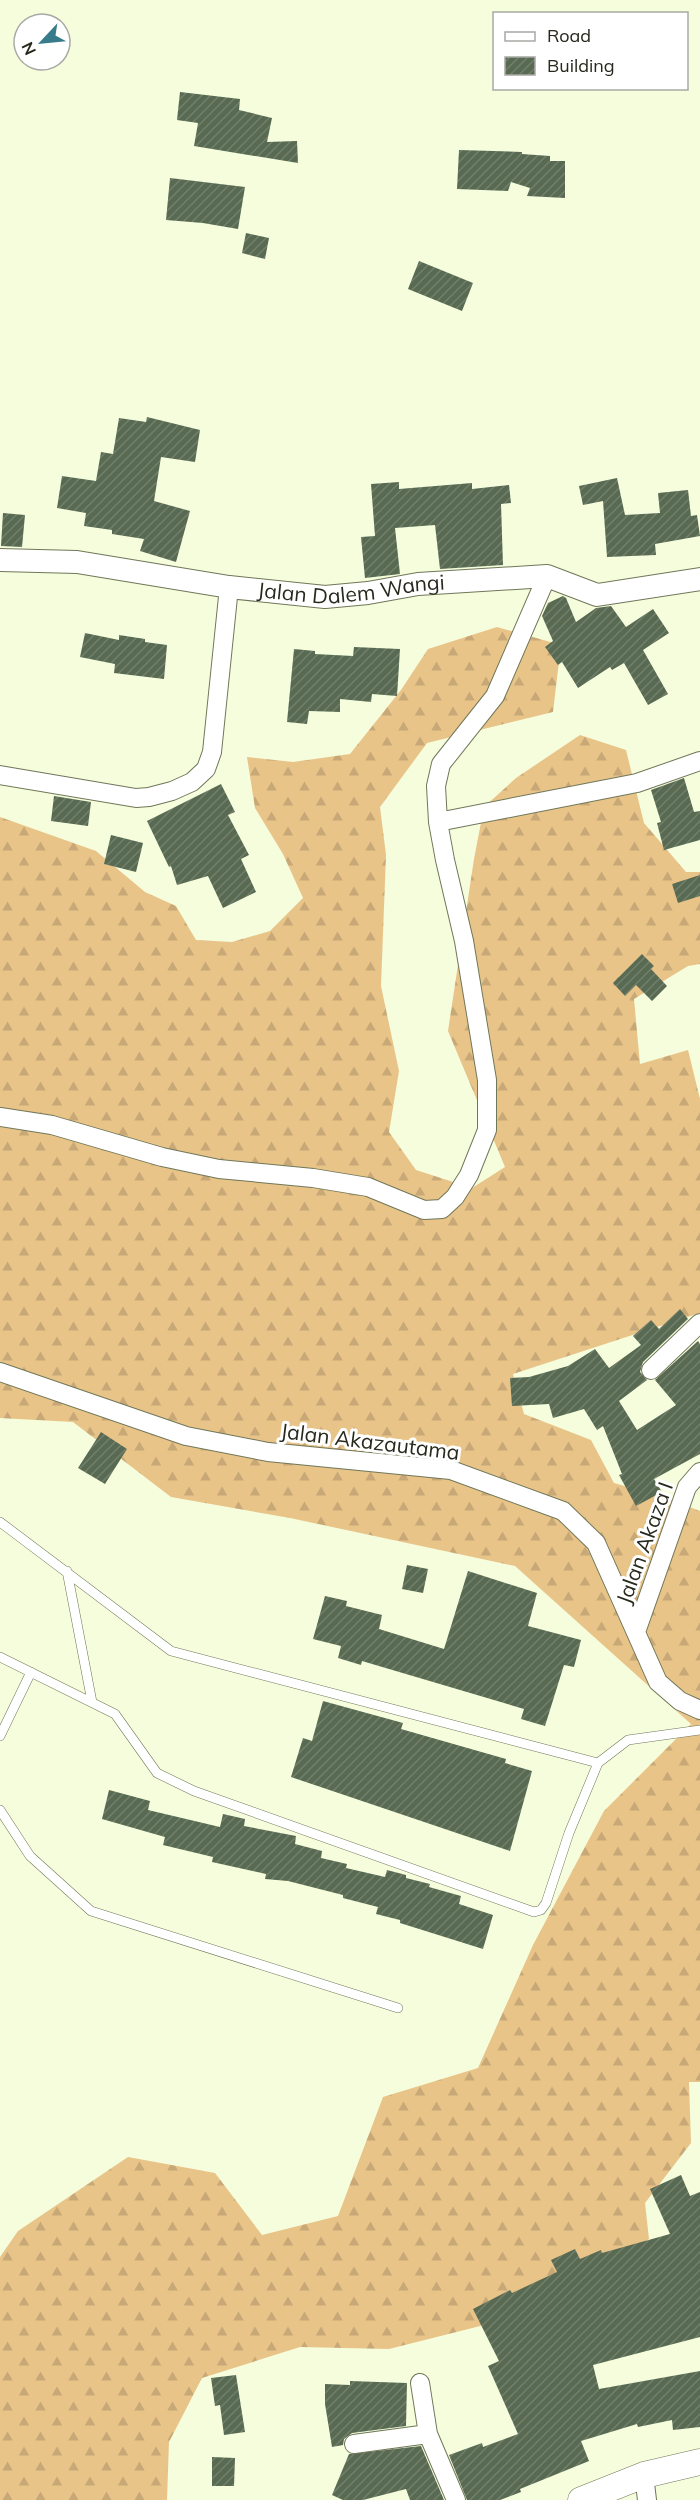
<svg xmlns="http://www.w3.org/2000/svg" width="700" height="2500" viewBox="0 0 700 2500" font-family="Mulish,sans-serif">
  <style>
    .forest { fill: url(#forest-firs) }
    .building { fill: url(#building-hatch) }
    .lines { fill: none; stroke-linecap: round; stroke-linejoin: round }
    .service-casing { stroke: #707759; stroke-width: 10 }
    .minor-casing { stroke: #707759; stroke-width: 20 }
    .tertiary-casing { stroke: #707759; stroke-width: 24 }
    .secondary-casing { stroke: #707759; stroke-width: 27 }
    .service { stroke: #fff; stroke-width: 9 }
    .minor { stroke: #fff; stroke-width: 18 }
    .tertiary { stroke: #fff; stroke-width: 22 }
    .secondary { stroke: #fff; stroke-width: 26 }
    .labels { text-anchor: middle; stroke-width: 6; stroke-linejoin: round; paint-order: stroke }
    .street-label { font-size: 21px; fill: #26291c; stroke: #fff }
  </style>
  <defs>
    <pattern id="forest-firs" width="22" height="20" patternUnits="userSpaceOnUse" patternTransform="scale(1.5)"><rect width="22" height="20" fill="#e9c489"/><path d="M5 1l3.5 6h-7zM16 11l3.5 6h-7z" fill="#c8a876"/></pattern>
    <pattern id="building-hatch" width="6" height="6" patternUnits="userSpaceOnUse" patternTransform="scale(1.5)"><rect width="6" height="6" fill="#586a52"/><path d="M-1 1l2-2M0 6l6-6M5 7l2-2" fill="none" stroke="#727f6c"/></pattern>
  </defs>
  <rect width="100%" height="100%" fill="#f5fddc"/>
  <path class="forest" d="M497,627L561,645L553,712L427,743L380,807L386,855L381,986L399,1071L389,1132L416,1170L472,1188L505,1167L448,1031L474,859L484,807L516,778L580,735L626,750L644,823L686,872H700V964L688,966L634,999L640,1064L688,1050L700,1099V1313L513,1374L524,1414L591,1440L614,1483L663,1497L700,1511V2082H689L691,2143L645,2203L649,2239L576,2285L520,2316L389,2349L300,2347L202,2378L169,2442L167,2500H0V2257L18,2231L128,2157L215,2173L262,2235L338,2216L383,2097L478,2068L533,1945L604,1811L691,1724L515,1566L290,1518L171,1497L73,1422L0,1418V817L96,851L145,892L176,906L196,940L232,942L270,931L303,898L283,854L255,808L247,757L293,762L350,754L401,690L428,649Z"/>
  <path class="building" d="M180,92L240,99L239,110L272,118L267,142L297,141L298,163L194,146L198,123L177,120Z
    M459,150L522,152V154L550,156V161H565V198L527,196L530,188L511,182L508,191L457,189Z
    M170,178L245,187L238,229L203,223L166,220Z
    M246,233L269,238L265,259L242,253Z
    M419,261L473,283L462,311L408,289Z
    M147,417L200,430L195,462L161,457L154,501L190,511L176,562L140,551L144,539L112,534V530L84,526L86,513L57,508L62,476L96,481L101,452L113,454L119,418L146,422Z
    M617,478L625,515L660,513L658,493L688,490L691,516L697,515L700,536L655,544L656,555L607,557L603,501L583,505L579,486Z
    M399,482V489L472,483V489L509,485L511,503L501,504L503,565L440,569L435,525L395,528L400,574L365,578L361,537L375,536L371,484Z
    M3,513L25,515L22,547L1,546Z
    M563,596L566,598L576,622L596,608L611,606L626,627L653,609L669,633L643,650L668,694L648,705L624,663L612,670L610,667L578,688L562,662L558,665L545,647L553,641L542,616L548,603Z
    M85,633L119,640V635L145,639V642L167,645L164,679L114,673L115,664L80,657Z
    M354,647L400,649L397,696L372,694L371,702L340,699V712L309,711L307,724L287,722L294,649L315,651V654L353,656Z
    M684,778L694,812L700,811V840L664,850L657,823L661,822L651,790Z
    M221,784L235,812L228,815L249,855L241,859L256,892L223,908L208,876L177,885L171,866L169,867L147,821Z
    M54,796L91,802L88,826L51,821Z
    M111,835L143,843L136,872L104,864Z
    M700,875V896L678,903L672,884Z
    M642,954L654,966L651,969L667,986L652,1001L636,985L625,996L613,983Z
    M680,1309L688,1319L643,1362L640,1372L647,1380L619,1401L637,1430L676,1405L655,1380L698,1341L700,1344V1454L654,1479L662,1492L636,1506L619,1475L622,1474L603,1426L597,1430L584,1409L553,1418L549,1404L512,1406L510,1378L529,1377L568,1366L595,1349L609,1368L641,1345L633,1336L651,1320L659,1329Z
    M101,1432L127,1449L105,1484L78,1468Z
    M407,1565L428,1569L423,1593L402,1589Z
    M468,1571L537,1593L528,1626L581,1640L574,1667L564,1665L545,1726L521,1719L524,1709L362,1661L361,1665L338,1658L341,1646L313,1639L325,1596L347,1601L346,1606L382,1615L379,1629L444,1649Z
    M323,1701L403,1723L401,1729L506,1759L505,1763L532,1771L510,1851L291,1777L303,1738L312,1741Z
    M109,1790L150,1801L148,1810L220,1827L223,1814L245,1819L244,1826L296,1836L295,1844L322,1851L321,1858L347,1864L346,1868L385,1877L387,1870L406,1875V1878L430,1884L429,1887L461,1896L459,1904L493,1915L483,1949L400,1923V1920L376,1914L378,1907L343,1898V1895L288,1881L265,1879L266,1874L212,1862L213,1857L163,1845L165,1837L102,1819Z
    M681,2175L690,2196L700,2192V2337L593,2365L599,2389L700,2371V2427L673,2430L672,2420L638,2427L637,2424L581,2441L589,2461L520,2489L521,2492L500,2500H467L449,2455L482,2443L483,2447L518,2434L488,2366L499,2361L473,2309L510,2290L512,2293L557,2272L551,2260L575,2249L580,2259L601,2250L602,2253L670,2234L650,2189Z
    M236,2375L245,2432L224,2435L220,2405L215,2406L211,2378Z
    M350,2381L407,2383L406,2426L352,2433L344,2439L343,2445L332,2447L325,2404V2384L350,2385Z
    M421,2446L444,2500H410L406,2489L363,2500H343L332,2495L349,2454Z
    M212,2457L235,2458L234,2486H212Z"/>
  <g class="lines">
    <g class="service-casing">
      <path id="service" d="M0,1522L171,1651L598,1763
        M67,1571L92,1702
        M0,1657L115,1714L157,1773L194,1791L534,1912L541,1910L546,1903L569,1833L598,1763L628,1740L700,1730
        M0,1736L31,1672
        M0,1810L30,1856L91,1911L398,2008"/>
    </g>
    <g class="minor-casing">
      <path id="minor" d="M0,775L136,798L149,797L172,791L192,782L206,769L212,752L229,587
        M438,822L637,783L700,761
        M0,1117L52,1125L162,1157L219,1169L313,1178L368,1187L424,1210L442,1209L455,1197L469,1175L487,1130V1080L464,941L445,860L438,822L436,786L441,764L495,696L547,576
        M651,1370L700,1323
        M0,1372L186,1436L268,1452L451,1470L563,1511L596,1543L658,1682L680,1701L700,1710
        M636,1632L687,1487L700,1472
        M420,2383L428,2434L456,2500
        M354,2444L428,2434
        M644,2475L647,2500"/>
    </g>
    <g class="tertiary-casing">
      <g id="tertiary">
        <path id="s1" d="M0,560L77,562L229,587L325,597L368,593L418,584L547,576L597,595L700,579"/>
      </g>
    </g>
    <g class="secondary-casing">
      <path id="secondary" d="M581,2500L644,2475L700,2462"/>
    </g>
    <use href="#service" class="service"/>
    <use href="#minor" class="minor"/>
    <use href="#tertiary" class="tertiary"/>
    <use href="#secondary" class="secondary"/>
  </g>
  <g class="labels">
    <g class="street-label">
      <text dy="7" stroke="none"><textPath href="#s1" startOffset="354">Jalan Dalem Wangi</textPath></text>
      <text transform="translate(370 1442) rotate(7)" y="7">Jalan Akazautama</text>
      <text transform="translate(645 1543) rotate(-70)" y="7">Jalan Akaza I</text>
    </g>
  </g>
  <rect x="493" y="12" width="195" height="78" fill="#ffffff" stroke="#a8a9a4" stroke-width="1.5"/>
  <rect x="505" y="32" width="30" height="9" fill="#ffffff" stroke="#a8a9a4" stroke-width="1.5"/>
  <text x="547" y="42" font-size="18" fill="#26291c">Road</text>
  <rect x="505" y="57" width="30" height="18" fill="url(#building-hatch)" stroke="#a8a9a4" stroke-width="1.5"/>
  <text x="547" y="72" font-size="18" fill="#26291c">Building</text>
  <g transform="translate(42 42) rotate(244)"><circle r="28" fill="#ffffff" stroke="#a8a9a4" stroke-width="1.5"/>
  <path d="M0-4.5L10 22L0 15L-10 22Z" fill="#387b8b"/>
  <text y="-9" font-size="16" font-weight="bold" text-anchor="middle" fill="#26291c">N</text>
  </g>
</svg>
